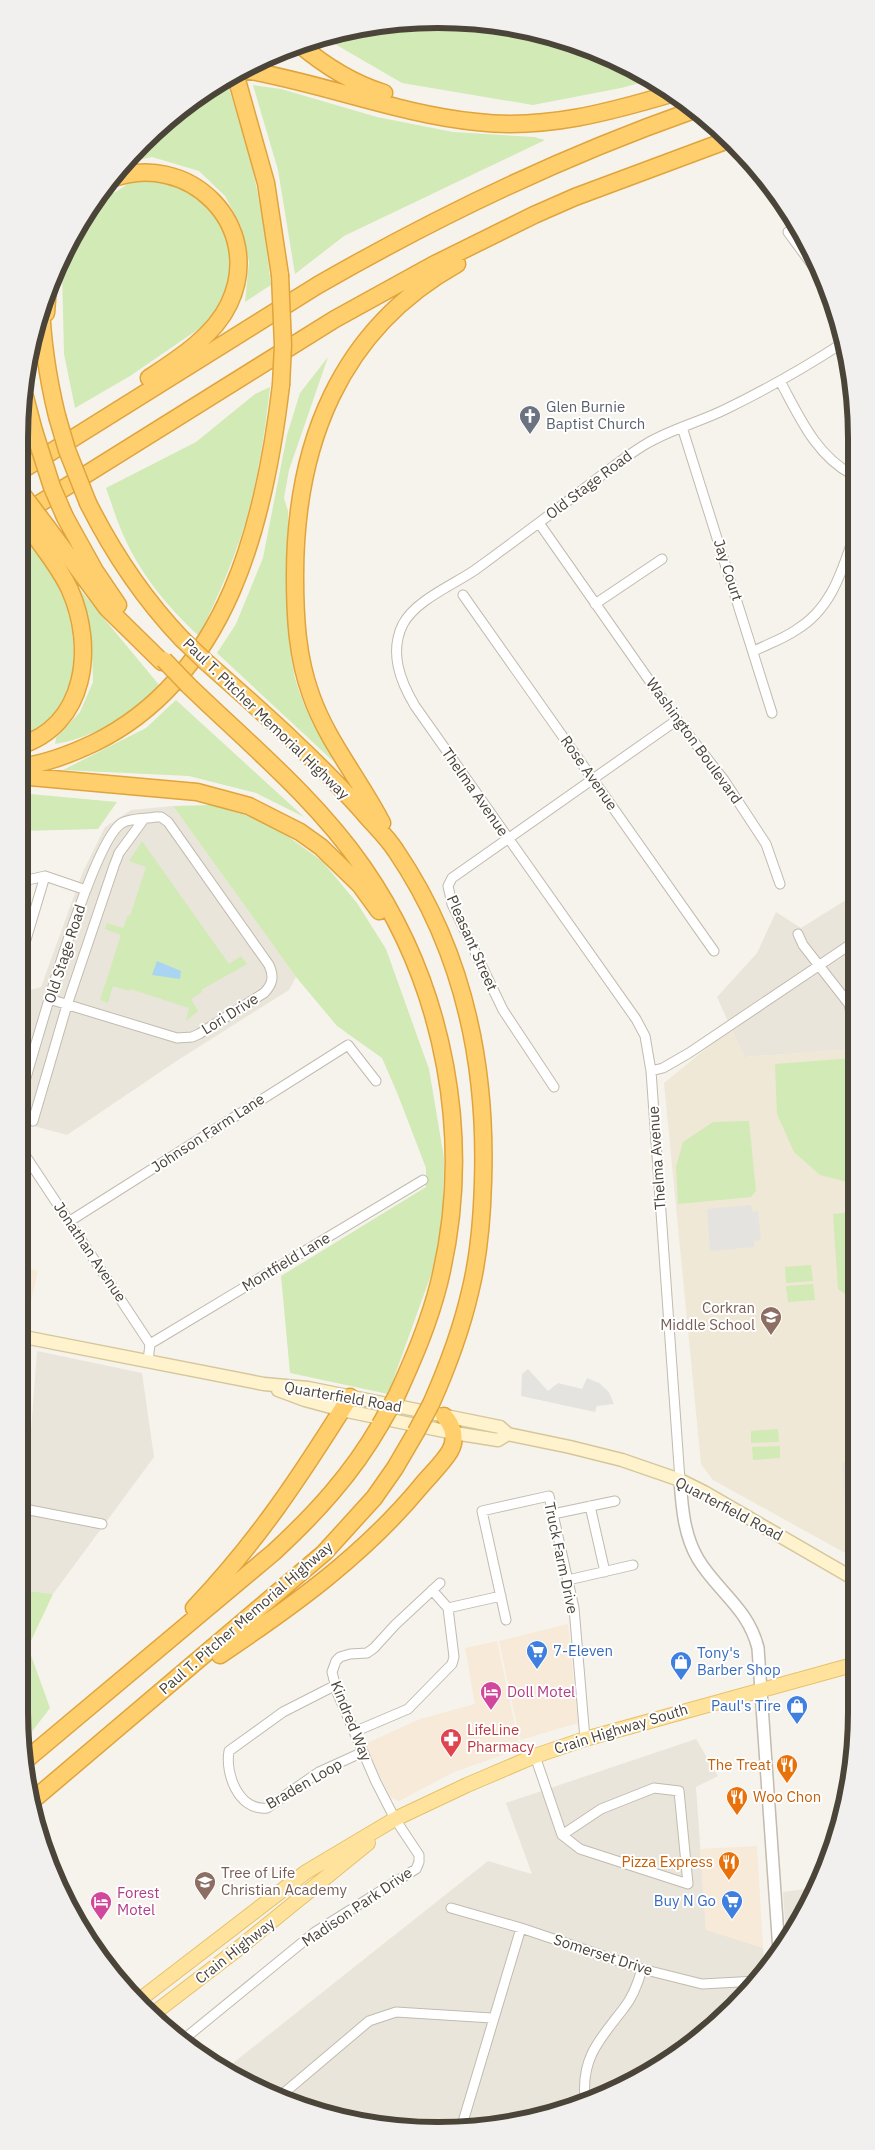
<svg xmlns="http://www.w3.org/2000/svg" width="875" height="2150" viewBox="0 0 875 2150" font-family="'IBM Plex Sans',sans-serif">
  <style>
    .residential { fill: #eae5da }
    .commercial { fill: #f7ead8 }
    .education { fill: #efe8d6 }
    .green { fill: #d2eab5 }
    .parking { fill: #e5e3e0 }
    .water { fill: #a9d4f2 }
    .lines { fill: none; stroke-linecap: round; stroke-linejoin: round }
    .minor-casing { stroke: #c2bbae; stroke-width: 11 }
    .tertiary-casing { stroke: #c2bbae; stroke-width: 14 }
    .secondary-casing { stroke: #d6c79b; stroke-width: 15 }
    .primary-casing { stroke: #e6c16a; stroke-width: 16 }
    .motorway-casing { stroke: #e0a43c; stroke-width: 19 }
    .minor { stroke: #fff; stroke-width: 9 }
    .tertiary { stroke: #fff; stroke-width: 11 }
    .secondary { stroke: #fff3cd; stroke-width: 12 }
    .primary { stroke: #ffe39c; stroke-width: 14 }
    .motorway { stroke: #ffcf6e; stroke-width: 16 }
    .motorway-bridge-casing { stroke: #e0a43c; stroke-width: 19; stroke-linecap: butt }
    .motorway-bridge { stroke: #ffcf6e; stroke-width: 16 }
    .labels { text-anchor: middle; stroke-width: 4; stroke-linejoin: round; paint-order: stroke }
    .worship-label { font-size: 15px; fill: #5b616d; stroke: #fff; text-anchor: start }
    .street-label { font-size: 15px; fill: #4b4439; stroke: #fff }
    .education-label { font-size: 15px; fill: #785e54; stroke: #fff; text-anchor: end }
    .shop-label { font-size: 15px; fill: #366cbe; stroke: #fff; text-anchor: start }
    .hotel-label { font-size: 15px; fill: #b23c85; stroke: #fff; text-anchor: start }
    .health-label { font-size: 15px; fill: #be3a42; stroke: #fff; text-anchor: start }
    .food-label { font-size: 15px; fill: #c56008; stroke: #fff; text-anchor: end }
    .rim { fill: none; stroke: #4b4439; stroke-width: 6 }
  </style>
  <rect width="100%" height="100%" fill="#f6f3ec"/>
  <path class="residential" d="M173,806L296,977L289,990L178,1060L67,1135L19,1122V993L41,987L82,874L105,827L131,810Z
    M854,895V1049L744,1057L717,997L757,953L776,912L801,928Z
    M37,1351L142,1373L154,1457L53,1594L29,1591L19,1623V1463L31,1431Z
    M696,1739L718,1776L696,1787L706,1929L763,1948L765,1972L714,2027L647,2075L519,2123L383,2128L303,2109L228,2075L223,2071L488,1861L532,1874L506,1803Z
    M812,1888L786,1936L783,1892Z"/>
  <path class="commercial" d="M19,1267L38,1271L19,1355Z
    M568,1624L578,1723L520,1740L499,1641Z
    M497,1641L520,1749L454,1772L399,1801L390,1797L365,1744L420,1719L475,1704L465,1648Z
    M757,1846L763,1948L706,1930L700,1849Z"/>
  <path class="education" d="M731,1028L744,1057L854,1049L856,1559L713,1480L701,1464L664,1083Z"/>
  <path class="green" d="M410,20L492,22L572,41L651,80L621,88L533,105L402,83L321,36L329,33Z
    M226,78L251,159L263,222L271,285L245,302L249,262L241,226L225,196L199,171L152,157L121,164L182,105Z
    M253,85L281,89L377,117L453,132L534,137L545,140L344,236L295,274L278,170Z
    M147,179L163,181L196,194L220,221L232,252L230,283L225,301L200,328L130,376L75,408L64,354L62,271L70,245L81,223L94,206L131,182Z
    M328,357L289,470L284,498L288,511C288,566 283,623 295,678C302,707 320,735 333,761L217,653L236,624L263,558L287,435L300,393Z
    M270,387C266,423 261,458 253,493C242,543 221,590 199,636C168,608 138,571 122,532C116,518 111,502 106,488L196,442L255,394Z
    M25,539C35,553 48,567 56,582C66,601 71,619 73,640C77,689 65,718 19,737V543Z
    M77,586L160,686C127,714 98,737 55,744L56,738L80,712L93,682L92,643Z
    M176,700L304,817L256,793L189,776L63,770L146,728Z
    M19,793L117,802L98,829L19,831Z
    M212,805L251,817L286,835L322,861L357,903L386,949L429,1069L444,1158L443,1216L432,1272L388,1394L290,1373L281,1276L426,1187V1168L398,1095L382,1058L337,1026L296,977L173,806Z
    M142,841L229,964L241,956L247,964L201,990L202,992L191,999L198,1011L186,1021L189,1008L130,989L129,991L113,986L108,1003L100,1000L121,935L105,929L107,923L123,928L128,915L130,916L146,867L129,861Z
    M854,1058L855,1184L820,1175L794,1152L777,1114L775,1064Z
    M749,1121L756,1191L751,1197L678,1204L676,1167L683,1142L713,1122Z
    M855,1212V1294H845L838,1289L833,1214Z
    M811,1265L813,1281L786,1283L785,1267Z
    M813,1284L815,1300L788,1302L786,1286Z
    M778,1429L779,1442L751,1443V1431Z
    M780,1446V1458L753,1460L752,1447Z
    M29,1591L53,1594L28,1647L50,1708L24,1742L19,1712V1623Z"/>
  <path class="parking" d="M751,1205L752,1212L758,1211L761,1240L754,1241V1247L710,1251L707,1209Z
    M528,1369L548,1391L558,1383L582,1389L587,1378L599,1383L609,1392L614,1404L597,1406L595,1412L521,1396L522,1374Z
    M856,1461V1553L849,1554L842,1462Z"/>
  <path class="water" d="M157,961L181,971L180,979L152,975Z"/>
  <g class="lines">
    <g class="minor-casing">
      <path id="minor" d="M788,232L821,277
        M780,381C799,416 816,456 853,475
        M682,427L772,713
        M539,523L677,720L724,780L766,844L780,884
        M463,595L714,951
        M595,604L662,559
        M754,651C768,644 783,639 796,630C830,610 841,574 853,539
        M19,882L45,876L86,890
        M798,934L803,945L849,1004L853,1022V1036
        M19,963L45,876
        M651,1071L663,1068L689,1053L854,942
        M554,1087L503,1010L452,904L448,886L452,878L677,720
        M19,1102C32,1058 91,841 122,823C131,818 145,819 156,817H161L168,822L269,965C274,976 273,984 264,993L199,1034L192,1037L177,1038L49,999
        M33,1121L67,1005L114,866L119,853L144,819
        M19,1146L150,1344L148,1361
        M70,1221L348,1045L376,1081
        M150,1344L423,1180
        M680,1480L651,1071L645,1036L636,1019L415,706C400,681 389,652 403,624C416,600 453,585 475,570C512,543 548,516 585,488C605,473 624,457 646,444C671,429 700,422 726,409C765,390 804,368 841,344
        M590,1506L605,1572
        M19,1508L102,1524
        M553,1514L615,1501
        M568,1580L633,1565
        M448,1608L501,1596
        M506,1620L482,1511L549,1496L574,1608L585,1739
        M334,1686L283,1712L229,1751C225,1773 238,1811 267,1808L319,1772L363,1752
        M354,1732L408,1709L452,1664L454,1657L448,1608L432,1590
        M535,1756L562,1835
        M654,1788L679,1791L688,1884L580,1849L562,1835L601,1809Z
        M43,1844L50,1868
        M451,1908L521,1928L642,1969L702,1984L757,1981
        M184,2039L315,1932L416,1869L419,1862V1855L395,1819L376,1782L337,1692L332,1672L336,1661L340,1657L350,1654L367,1653L374,1648L395,1625L440,1583
        M278,2098L369,2021L396,2012L492,2018
        M585,2098C581,2057 601,2038 624,2008C633,1997 638,1983 642,1969
        M462,2125L521,1928"/>
    </g>
    <g class="tertiary-casing">
      <path id="tertiary" d="M680,1480C682,1508 684,1535 698,1559C718,1592 748,1608 758,1648L779,1951"/>
    </g>
    <g class="secondary-casing">
      <path id="secondary" d="M19,1336L264,1384L308,1388L500,1427L508,1434L570,1447L622,1460L680,1480L704,1492L856,1580
        M278,1390L305,1400L342,1410L454,1433L498,1440L508,1434"/>
    </g>
    <g class="primary-casing">
      <path id="primary" d="M138,2001L306,1872L395,1819L467,1785L535,1756L585,1739L856,1664
        M153,2014L234,1952L368,1843"/>
    </g>
    <g class="motorway-casing">
      <path id="motorway" d="M299,44C325,66 352,83 384,93
        M240,69C320,82 397,114 477,122C545,130 610,112 674,93
        M235,73L266,183L280,275
        M109,180C188,148 266,226 229,304C214,336 178,359 149,378
        M41,302C42,341 48,379 57,416
        M46,313L48,287
        M25,397L34,431
        M19,472L318,285C438,216 563,156 694,110
        M88,503C113,553 143,598 182,639
        M21,515L335,319L433,265L534,215L575,197L728,140
        M65,517L95,571L118,605
        M47,527L107,608L162,662
        M206,662C260,710 315,758 363,812C374,825 387,837 396,851C463,950 487,1065 483,1182C482,1219 479,1256 470,1292C461,1331 447,1368 431,1404
        M188,685C248,743 315,798 363,867C446,987 474,1141 439,1283C429,1323 413,1360 396,1397
        M19,746C87,725 95,647 70,590C61,570 47,553 35,536
        M19,767C45,764 71,754 94,743C229,677 265,520 281,385
        M19,776L197,792L249,806L300,832L321,847L360,885L379,911
        M382,823C360,780 327,741 311,695C297,657 295,616 295,576C295,445 339,330 457,264
        M194,1608C258,1541 301,1475 350,1397
        M220,1655C293,1606 364,1555 421,1486C430,1475 443,1463 450,1451C457,1439 453,1425 444,1416
        M27,1759L274,1552C315,1514 352,1474 380,1425
        M33,1800L324,1553L374,1498L395,1468L416,1432"/>
    </g>
    <use href="#minor" class="minor"/>
    <use href="#tertiary" class="tertiary"/>
    <use href="#secondary" class="secondary"/>
    <use href="#primary" class="primary"/>
    <use href="#motorway" class="motorway"/>
    <g class="motorway-bridge-casing">
      <path id="motorway-bridge" d="M280,275L283,345L281,385
        M57,416L67,450L88,503
        M34,431L52,487L65,517
        M19,490L47,527
        M19,514L35,536
        M182,639L206,662
        M164,660L188,685
        M380,1425L396,1397
        M416,1432L431,1404"/>
    </g>
    <use href="#motorway-bridge" class="motorway-bridge"/>
  </g>
  <defs>
    <g id="church-pin" transform="scale(1.125)"><path d="M0 17L-7.5 6A9.5 9.5 0 1 1 7.5 6Z" fill="#6b7280" stroke="#fff"/><path d="M-1.2-6h2.4v3.5h3.3v2.4h-3.3V6h-2.4V-.1h-3.3v-2.4h3.3Z" fill="#fff"/></g>
    <g id="school-pin" transform="scale(1.125)"><path d="M0 17L-7.5 6A9.5 9.5 0 1 1 7.5 6Z" fill="#8d6e63" stroke="#fff"/><path d="M0-5L7-2L0 1L-7-2ZM-4 1L0 2.5L4 1V4Q0 6-4 4Z" fill="#fff"/></g>
    <g id="supermarket-pin" transform="scale(1.125)"><path d="M0 17L-7.5 6A9.5 9.5 0 1 1 7.5 6Z" fill="#3f7fe0" stroke="#fff"/><path d="M-6-5.5h2.5l.6 2H6L4.5 2H-2.5L-4.4-4H-6ZM-1.5 3.2a1.3 1.3 0 1 0 .1 0ZM3 3.2a1.3 1.3 0 1 0 .1 0Z" fill="#fff"/></g>
    <g id="shop-pin" transform="scale(1.125)"><path d="M0 17L-7.5 6A9.5 9.5 0 1 1 7.5 6Z" fill="#3f7fe0" stroke="#fff"/><path d="M-5-2.5h2.3a2.7 3.5 0 0 1 5.4 0H5L5.5 6h-11ZM-1.5-2.5h3a1.5 2.3 0 0 0-3 0Z" fill="#fff"/></g>
    <g id="hotel-pin" transform="scale(1.125)"><path d="M0 17L-7.5 6A9.5 9.5 0 1 1 7.5 6Z" fill="#d1479c" stroke="#fff"/><path d="M-6-4.5h1.5V1H6V5H4.5V3h-9V5H-6ZM-4 0a1.8 1.8 0 1 1 3.6 0ZM.5 0V-2.5h3Q6-2.5 6 0Z" fill="#fff"/></g>
    <g id="pharmacy-pin" transform="scale(1.125)"><path d="M0 17L-7.5 6A9.5 9.5 0 1 1 7.5 6Z" fill="#e0444e" stroke="#fff"/><path d="M-2-6h4v4h4v4h-4v4h-4v-4h-4v-4h4Z" fill="#fff"/></g>
    <g id="restaurant-pin" transform="scale(1.125)"><path d="M0 17L-7.5 6A9.5 9.5 0 1 1 7.5 6Z" fill="#e8710a" stroke="#fff"/><path d="M-5-6h1v4h1v-4h1v4h1v-4h1v5L-1.5 .5V6h-2V.5L-5-1ZM5-6V6H3V1.5H1.5Q1.5-4 5-6Z" fill="#fff"/></g>
  </defs>
  <g fill-rule="evenodd">
    <use href="#church-pin" x="530" y="416"/>
    <use href="#school-pin" x="771" y="1317"/>
    <use href="#supermarket-pin" x="537" y="1651"/>
    <use href="#shop-pin" x="681" y="1662"/>
    <use href="#hotel-pin" x="491" y="1692"/>
    <use href="#shop-pin" x="797" y="1706"/>
    <use href="#pharmacy-pin" x="451" y="1739"/>
    <use href="#restaurant-pin" x="787" y="1765"/>
    <use href="#restaurant-pin" x="737" y="1797"/>
    <use href="#restaurant-pin" x="729" y="1862"/>
    <use href="#school-pin" x="205" y="1882"/>
    <use href="#supermarket-pin" x="732" y="1901"/>
    <use href="#hotel-pin" x="101" y="1902"/>
  </g>
  <g class="labels">
    <g class="worship-label">
      <text x="546" y="412">Glen Burnie<tspan x="546" dy="17">Baptist Church</tspan></text>
    </g>
    <g class="street-label">
      <text transform="translate(589 485) rotate(-37)" y="5">Old Stage Road</text>
      <text transform="translate(728 570) rotate(72)" y="5">Jay Court</text>
      <text transform="translate(266 719) rotate(44)" y="5">Paul T. Pitcher Memorial Highway</text>
      <text transform="translate(694 741) rotate(54)" y="5">Washington Boulevard</text>
      <text transform="translate(589 773) rotate(55)" y="5">Rose Avenue</text>
      <text transform="translate(475 792) rotate(55)" y="5">Thelma Avenue</text>
      <text transform="translate(472 943) rotate(66)" y="5">Pleasant Street</text>
      <text transform="translate(65 954) rotate(-72)" y="5">Old Stage Road</text>
      <text transform="translate(230 1014) rotate(-32)" y="5">Lori Drive</text>
      <text transform="translate(208 1133) rotate(-33)" y="5">Johnson Farm Lane</text>
      <text transform="translate(657 1158) rotate(-94)" y="5">Thelma Avenue</text>
      <text transform="translate(90 1252) rotate(56)" y="5">Jonathan Avenue</text>
      <text transform="translate(286 1262) rotate(-31)" y="5">Montfield Lane</text>
      <text transform="translate(343 1397) rotate(10)" y="5">Quarterfield Road</text>
      <text transform="translate(729 1509) rotate(28)" y="5">Quarterfield Road</text>
      <text transform="translate(561 1558) rotate(78)" y="5">Truck Farm Drive</text>
      <text transform="translate(246 1618) rotate(-41)" y="5">Paul T. Pitcher Memorial Highway</text>
      <text transform="translate(351 1721) rotate(68)" y="5">Kindred Way</text>
      <text transform="translate(621 1729) rotate(-17)" y="5">Crain Highway South</text>
      <text transform="translate(304 1784) rotate(-30)" y="5">Braden Loop</text>
      <text transform="translate(357 1907) rotate(-34)" y="5">Madison Park Drive</text>
      <text transform="translate(235 1951) rotate(-38)" y="5">Crain Highway</text>
      <text transform="translate(603 1955) rotate(18)" y="5">Somerset Drive</text>
    </g>
    <g class="education-label">
      <text x="755" y="1313">Corkran<tspan x="755" dy="17">Middle School</tspan></text>
      <text x="221" y="1878" text-anchor="start">Tree of Life<tspan x="221" dy="17">Christian Academy</tspan></text>
    </g>
    <g class="shop-label">
      <text x="553" y="1656">7-Eleven</text>
      <text x="697" y="1658">Tony's<tspan x="697" dy="17">Barber Shop</tspan></text>
      <text x="781" y="1711" text-anchor="end">Paul's Tire</text>
      <text x="716" y="1906" text-anchor="end">Buy N Go</text>
    </g>
    <g class="hotel-label">
      <text x="507" y="1697">Doll Motel</text>
      <text x="117" y="1898">Forest<tspan x="117" dy="17">Motel</tspan></text>
    </g>
    <g class="health-label">
      <text x="467" y="1735">LifeLine<tspan x="467" dy="17">Pharmacy</tspan></text>
    </g>
    <g class="food-label">
      <text x="771" y="1770">The Treat</text>
      <text x="753" y="1802" text-anchor="start">Woo Chon</text>
      <text x="713" y="1867">Pizza Express</text>
    </g>
  </g>
  <path d="M0 0H875V2150H0ZM438 28H438A410 410 0 0 1 848 438V1712A410 410 0 0 1 438 2122H438A410 410 0 0 1 28 1712V438A410 410 0 0 1 438 28Z" fill="#f1f0ef" fill-rule="evenodd"/>
  <path class="rim" d="M438 28H438A410 410 0 0 1 848 438V1712A410 410 0 0 1 438 2122H438A410 410 0 0 1 28 1712V438A410 410 0 0 1 438 28Z"/>
</svg>
